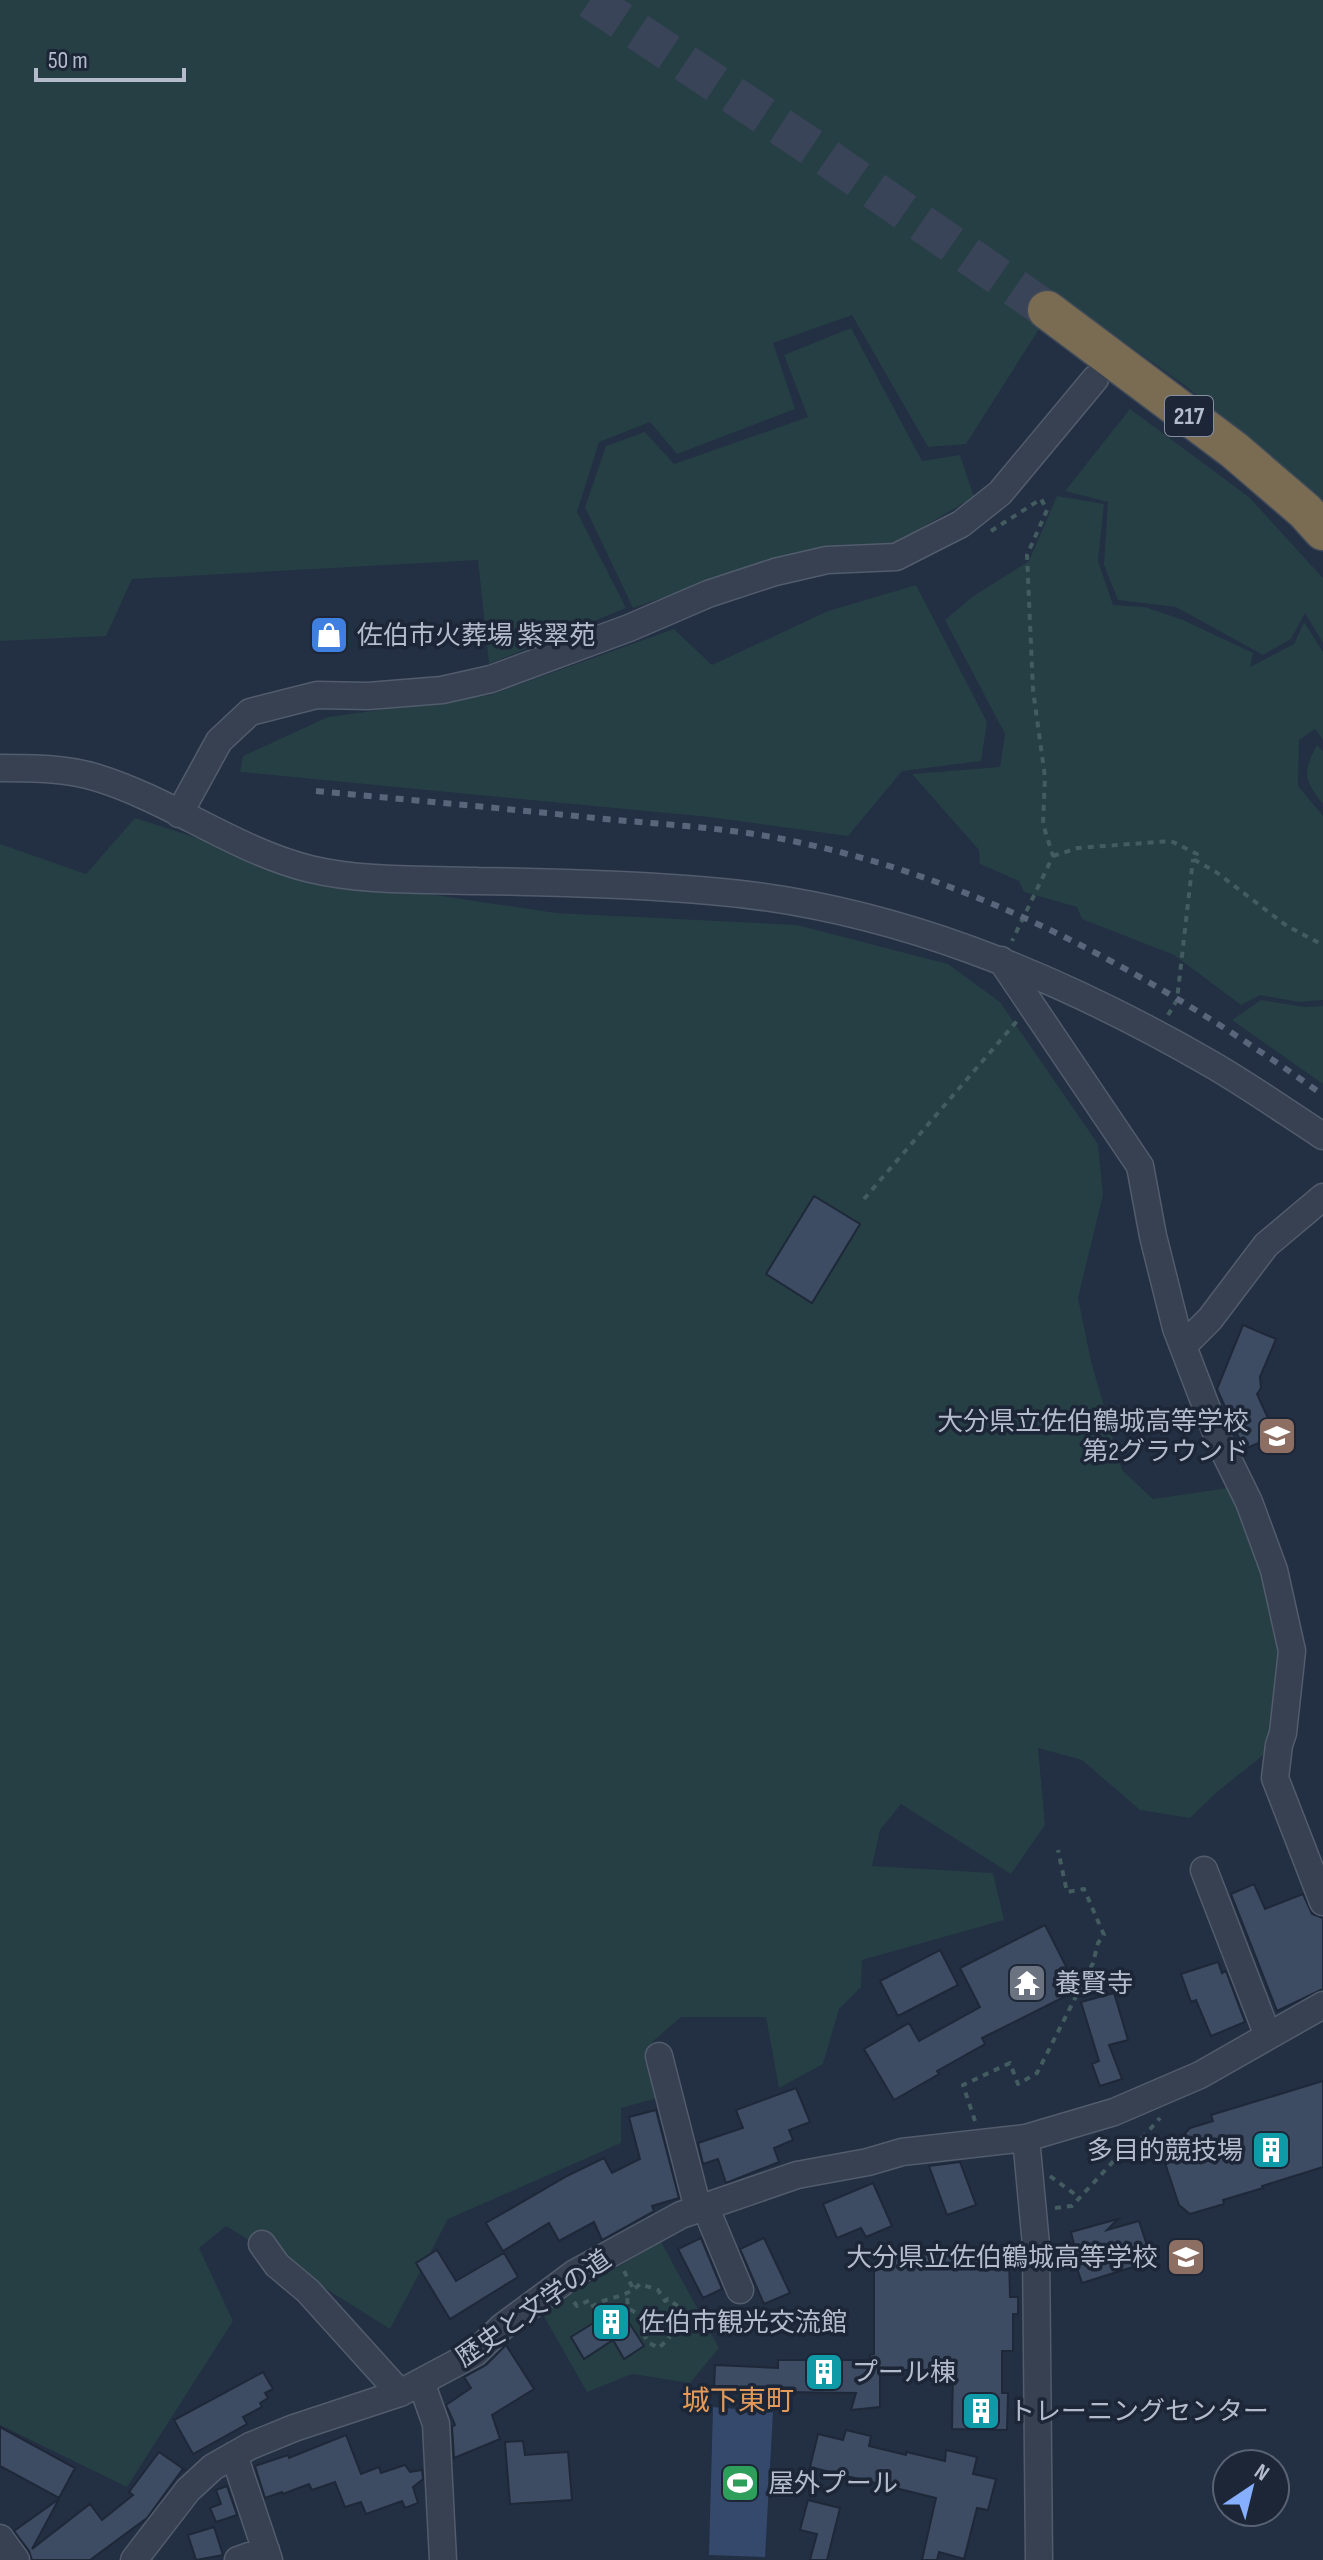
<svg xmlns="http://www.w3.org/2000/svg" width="1323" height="2560" viewBox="0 0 1323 2560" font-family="'Sofia Sans Condensed','Noto Sans JP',sans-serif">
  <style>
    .green { fill: #253f44 }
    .water { fill: #34496b }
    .building { fill: #3e4c63; stroke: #1e2839; stroke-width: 2 }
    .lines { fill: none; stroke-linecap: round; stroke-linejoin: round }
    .highway-tunnel { stroke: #394458; stroke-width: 38; stroke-dasharray: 38 19; stroke-linecap: butt }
    .minor-casing { stroke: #525c6c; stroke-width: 29 }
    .highway-casing { stroke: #3f4959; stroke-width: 41 }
    .path { stroke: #435c60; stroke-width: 4; stroke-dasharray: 6 6; stroke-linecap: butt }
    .minor { stroke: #374152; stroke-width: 26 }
    .highway { stroke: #796c53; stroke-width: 38 }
    .rail { stroke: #59657a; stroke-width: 6; stroke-dasharray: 8 8; stroke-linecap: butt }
    .labels { text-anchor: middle; stroke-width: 7; stroke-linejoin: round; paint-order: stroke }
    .shield { fill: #1c2637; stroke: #868f9f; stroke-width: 2 }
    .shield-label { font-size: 24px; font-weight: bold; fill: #b4bccc }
    .poi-label { font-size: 26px; fill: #b4bccc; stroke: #1c2637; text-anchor: start }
    .street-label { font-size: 26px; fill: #b4bccc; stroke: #1c2637 }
    .neighbourhood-label { font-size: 28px; fill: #e19a5a; stroke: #1c2637 }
  </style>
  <rect width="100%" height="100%" fill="#232f43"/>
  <path class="green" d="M0,0H1323V506L1187,387L1060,296L966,444L928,447L852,315L773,343L795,409L677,454L650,422L599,442L577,512L626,608L489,664L478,560L132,579L106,636L0,641Z
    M851,328L922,461L960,455L974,497L892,545L787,555L633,608L585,507L606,446L645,432L674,464L808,417L784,355Z
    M1130,409L1249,497L1323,578V643L1305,613L1291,639L1263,655L1176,607L1118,600L1104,565L1108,502L1065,491Z
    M1057,496L1104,504L1098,561L1113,605L1145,607L1183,620L1253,653L1250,667L1294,644L1304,622L1323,652V740L1315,729L1299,740L1298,786L1323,816V1000L1299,1002L1260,995L1241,1005L1174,955L1082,919L1077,907L1024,892L1019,881L980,864L979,850L912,774L1000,767L1005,734L945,620L972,597L1029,561Z
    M916,585L987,722L981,761L902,771L848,836L709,817L240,772L243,756L328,717L490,695L674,629L712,665L828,611Z
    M1317,745L1323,751V804C1304,780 1302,772 1317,745Z
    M135,818L250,855L382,887L556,913L797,925L948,964L1000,1002L1098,1144L1103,1195L1078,1298L1091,1361L1122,1470L1153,1499L1228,1488L1254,1531L1283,1641L1279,1714L1266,1753L1217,1792L1190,1818L1140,1810L1082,1760L1038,1748L1045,1825L1011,1874L901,1804L880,1830L872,1866L993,1873L1004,1920L862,1960L861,1987L839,2009L823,2064L779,2088L766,2017H681L651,2043L661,2097L621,2108V2143L448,2219L390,2329L226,2226L199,2248L233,2321L127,2487L0,2425V844L86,874Z
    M1261,1000L1306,1007L1323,1006V1084L1232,1020Z
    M661,2242L719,2348L690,2383L632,2374L587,2392L541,2311Z"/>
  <path class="water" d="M713,2407L773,2412L765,2557L709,2555Z"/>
  <path class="building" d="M814,1196L860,1224L812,1303L766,1274Z
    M1243,1325L1276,1339L1260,1377L1261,1388L1257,1394L1276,1436L1244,1449L1217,1389Z
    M1254,1884L1265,1909L1303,1894L1312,1914L1323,1918V1989L1277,2011L1231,1894Z
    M1045,1925L1078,1990L982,2038L985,2044L937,2071L939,2074L894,2100L864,2049L909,2023L919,2041L980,2007L960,1968Z
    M940,1950L958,1985L898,2016L880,1981Z
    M1218,1962L1222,1973L1226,1971L1245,2022L1211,2036L1196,2000L1191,2002L1181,1974Z
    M1114,1993L1128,2040L1109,2045L1122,2079L1100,2086L1092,2064L1099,2061L1081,2002Z
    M1323,2081V2167L1262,2186L1263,2188L1223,2200L1224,2204L1190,2214L1179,2205L1163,2157L1190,2128L1213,2121L1211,2115Z
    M796,2088L810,2122L789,2130L793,2140L774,2148L779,2162L726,2183L718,2159L703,2164L698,2143L743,2128L736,2110Z
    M656,2110L679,2198L652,2206L654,2211L602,2240L594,2222L559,2241L549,2223L503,2251L486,2223L567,2176L604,2158L612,2173L640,2159L629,2117Z
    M960,2162L976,2205L947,2215L929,2166Z
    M873,2183L892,2226L866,2237L861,2228L837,2238L823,2204Z
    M1118,2219L1107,2230L1139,2221L1152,2261L1082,2283L1072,2253L1076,2252L1071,2232Z
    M701,2238L722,2289L703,2298L678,2249Z
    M764,2238L790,2293L764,2304L740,2249Z
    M437,2250L456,2281L504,2253L518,2277L450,2319L416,2263Z
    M1009,2254L1010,2297H1018V2314H1013V2351H1002V2393H1008L1007,2430L952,2429L953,2370H880V2407L851,2410L856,2393L714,2391L715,2365L778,2368V2360H870V2355L874,2354V2269H888V2255Z
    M619,2307L644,2346L624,2359L613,2340L584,2359L571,2337Z
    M506,2345L534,2389L492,2415L500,2439L454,2458L452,2427L455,2425L446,2405L471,2388L464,2377L486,2365Z
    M263,2372L273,2389L265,2393L268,2398L260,2403L262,2407L243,2417L247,2424L193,2454L174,2420Z
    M0,2427L75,2468L59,2498L0,2466Z
    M846,2430L871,2436L869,2446L906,2455V2452L945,2461L946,2450L977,2457L973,2474L996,2479L988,2510L977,2508L964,2559L939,2552L937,2560H922L936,2498L810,2467L818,2434L843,2440Z
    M346,2435L361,2474L379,2467L381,2473L405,2465L410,2472L422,2470L423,2479L413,2487L418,2503L405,2508L402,2501L366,2514L361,2502L345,2507L335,2482L312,2490L309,2484L283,2494L282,2492L265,2498L255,2466L288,2455L289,2458Z
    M523,2441L525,2455L568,2452L572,2500L510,2504L505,2442Z
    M159,2452L185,2470H182L147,2518L90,2560H32L29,2551L14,2531L59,2499L32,2549L90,2504L102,2520L133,2495L129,2492Z
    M227,2486L237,2515L216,2522L210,2508L221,2504L216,2490Z
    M808,2500L840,2508L827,2560H810L817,2534L800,2530Z
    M214,2527L223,2555L196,2560L188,2535Z"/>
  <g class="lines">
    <path class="highway-tunnel" d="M590,0L813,148L1047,310"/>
    <g class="minor-casing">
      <path id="minor" d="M0,768C32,768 67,768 98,778C172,801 234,850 310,869C365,882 422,879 478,881C555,882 633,884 710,891C888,905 1057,975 1211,1064C1249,1086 1286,1112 1323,1136
        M179,814L219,741L250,712L317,695L368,696L442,690L491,679L629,628L708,594L775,572L827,560L896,557L961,524L1000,493L1095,379
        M1001,960L1140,1166L1153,1236L1176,1328L1220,1443L1249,1502L1274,1570L1292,1651L1283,1733L1279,1745L1275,1778L1323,1902
        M1183,1346L1210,1319L1266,1245L1323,1197
        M1204,1870L1268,2036
        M659,2056L698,2209
        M1026,2138L1036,2245L1039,2560
        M705,2206L740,2290
        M262,2244L277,2265L308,2291L400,2393
        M421,2382L436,2424L443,2560
        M234,2455L269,2560
        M0,2538L16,2560
        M134,2560L188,2490L213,2467L250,2446L294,2428L400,2393L475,2353L502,2327L575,2273L681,2215L797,2175L868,2162L902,2152L1026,2138L1114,2112L1200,2075L1323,2005
        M238,2560L266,2550"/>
    </g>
    <g class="highway-casing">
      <path id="highway" d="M1047,310L1234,450L1305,511L1323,531"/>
    </g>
    <path class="path" d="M991,531L1041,499L1047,510L1027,555L1033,690L1045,777L1043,824L1053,856L1012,941
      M1053,856L1078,848L1171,841L1197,854L1193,859L1216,872L1287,926L1323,945
      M1168,1015L1177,1000L1193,859
      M864,1199L1017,1021
      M975,2121L963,2085L1010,2063L1018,2084L1037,2073L1093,1963L1098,1943L1104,1935L1084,1889L1067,1892L1058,1850
      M1050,2176L1080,2198
      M1055,2208L1072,2206L1122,2152L1126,2156L1160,2118
      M624,2271L634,2290
      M574,2302L577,2306L590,2300L593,2306C611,2295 622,2300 640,2284L658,2290L665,2301L668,2299L680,2308L670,2325L669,2338L659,2348L649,2343L644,2335L649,2321L628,2308L627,2296"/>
    <use href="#minor" class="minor"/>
    <use href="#highway" class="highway"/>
    <path class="rail" d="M316,791C412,800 509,809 605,819C669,825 734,828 797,842C989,882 1165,982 1323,1095"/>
  </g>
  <defs>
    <g id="shop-square" transform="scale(2)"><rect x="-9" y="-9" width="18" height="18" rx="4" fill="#3f7fe0" stroke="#1c2637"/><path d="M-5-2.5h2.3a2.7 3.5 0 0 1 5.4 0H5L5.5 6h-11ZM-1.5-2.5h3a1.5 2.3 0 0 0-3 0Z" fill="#fff"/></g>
    <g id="school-square" transform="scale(2)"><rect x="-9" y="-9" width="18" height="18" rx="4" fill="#8d6e63" stroke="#1c2637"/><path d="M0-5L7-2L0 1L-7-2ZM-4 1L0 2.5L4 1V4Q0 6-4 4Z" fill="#fff"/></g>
    <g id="temple-square" transform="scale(2)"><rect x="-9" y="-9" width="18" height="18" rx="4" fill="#6b7280" stroke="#1c2637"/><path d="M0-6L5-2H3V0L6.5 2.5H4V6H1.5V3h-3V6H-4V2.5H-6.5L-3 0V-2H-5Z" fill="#fff"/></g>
    <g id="building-square" transform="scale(2)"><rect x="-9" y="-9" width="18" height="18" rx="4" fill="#0f9aa8" stroke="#1c2637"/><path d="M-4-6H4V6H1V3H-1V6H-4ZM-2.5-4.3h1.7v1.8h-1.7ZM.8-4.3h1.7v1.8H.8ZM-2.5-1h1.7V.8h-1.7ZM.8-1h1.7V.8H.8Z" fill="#fff"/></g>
    <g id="stadium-square" transform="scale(2)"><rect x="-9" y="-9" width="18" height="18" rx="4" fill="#2e9e5b" stroke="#1c2637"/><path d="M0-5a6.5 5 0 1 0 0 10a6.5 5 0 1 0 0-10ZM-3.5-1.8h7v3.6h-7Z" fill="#fff"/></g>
  </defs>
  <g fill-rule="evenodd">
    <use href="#shop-square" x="329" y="635"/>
    <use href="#school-square" x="1277" y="1436"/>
    <use href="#temple-square" x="1027" y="1983"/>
    <use href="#building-square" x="1271" y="2150"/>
    <use href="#school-square" x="1186" y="2257"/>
    <use href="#building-square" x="611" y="2322"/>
    <use href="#building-square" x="824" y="2372"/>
    <use href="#building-square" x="981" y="2411"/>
    <use href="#stadium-square" x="740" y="2483"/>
  </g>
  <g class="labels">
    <rect class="shield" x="1165" y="396" width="48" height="40" rx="6"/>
    <g class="shield-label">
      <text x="1189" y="424">217</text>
    </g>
    <g class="poi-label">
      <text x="357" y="644">佐伯市火葬場 紫翠苑</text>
      <text x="1249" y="1430" text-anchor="end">大分県立佐伯鶴城高等学校<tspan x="1249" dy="30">第2グラウンド</tspan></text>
      <text x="1055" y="1992">養賢寺</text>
      <text x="1243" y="2159" text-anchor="end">多目的競技場</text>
      <text x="1158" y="2266" text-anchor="end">大分県立佐伯鶴城高等学校</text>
      <text x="639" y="2331">佐伯市観光交流館</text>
      <text x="852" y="2381">プール棟</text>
      <text x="1009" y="2420">トレーニングセンター</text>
      <text x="768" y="2492">屋外プール</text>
    </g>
    <g class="street-label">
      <text transform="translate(533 2308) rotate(-35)" y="9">歴史と文学の道</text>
    </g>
    <g class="neighbourhood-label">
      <text x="738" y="2410">城下東町</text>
    </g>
  </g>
  <g transform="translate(1251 2488) rotate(35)"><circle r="38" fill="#1c2637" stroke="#596273" stroke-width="2"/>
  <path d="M0-6L14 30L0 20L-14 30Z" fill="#86b0ff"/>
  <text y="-12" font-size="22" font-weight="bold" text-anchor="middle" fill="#b4bccc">N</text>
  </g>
  <path d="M36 68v12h148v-12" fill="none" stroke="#b4bccc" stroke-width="4"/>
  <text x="48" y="68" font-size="24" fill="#b4bccc" stroke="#1c2637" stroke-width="6" paint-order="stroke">50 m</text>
</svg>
